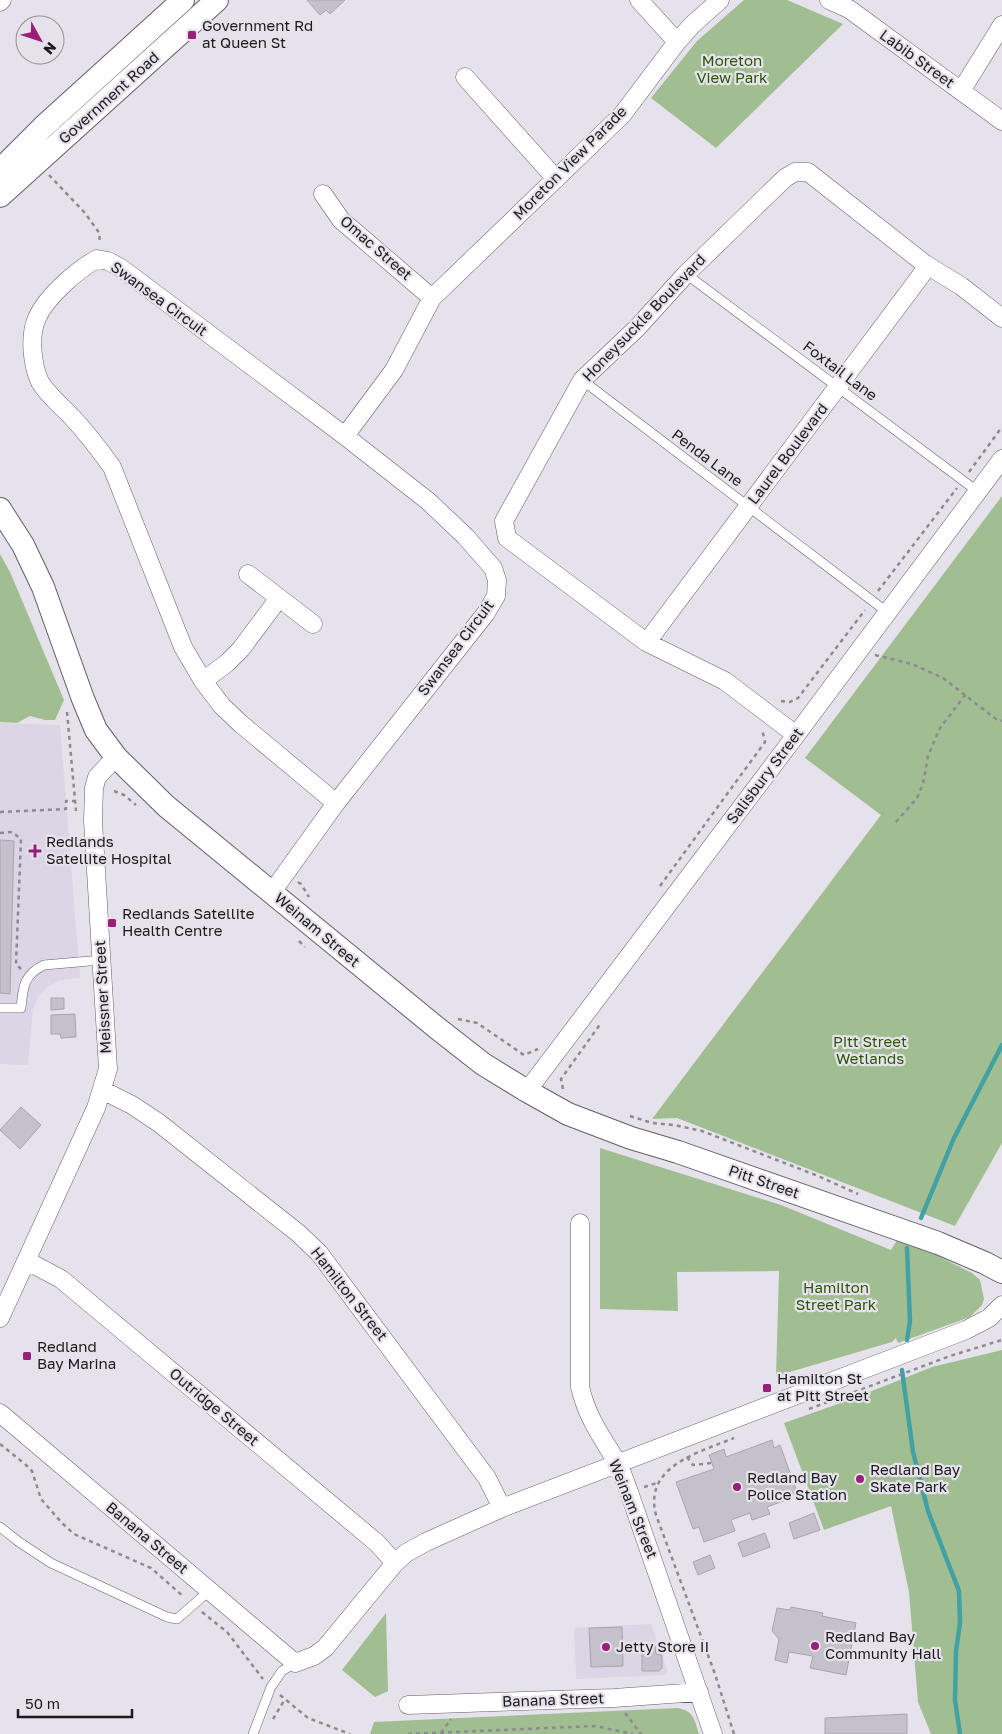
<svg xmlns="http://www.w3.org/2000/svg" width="1002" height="1734" viewBox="0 0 1002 1734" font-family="'Golos Text',sans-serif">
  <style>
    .built { fill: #dbd5e5 }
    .green { fill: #a0be92 }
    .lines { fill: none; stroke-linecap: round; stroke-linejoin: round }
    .stream { stroke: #43a1a4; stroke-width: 4.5 }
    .building { fill: #c4c1ca; stroke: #a9a5af }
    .service-casing { stroke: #625e67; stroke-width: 10 }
    .minor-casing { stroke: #625e67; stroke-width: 19 }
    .tertiary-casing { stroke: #625e67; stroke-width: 24 }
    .path { stroke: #8d8a91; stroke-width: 2.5; stroke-dasharray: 4 4; stroke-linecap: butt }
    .service { stroke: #fff; stroke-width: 9 }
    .minor { stroke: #fff; stroke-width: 18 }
    .tertiary { stroke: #fff; stroke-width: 22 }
    .poi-dot { fill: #991f78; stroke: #e6e2ec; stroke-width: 2 }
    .labels { text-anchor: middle; stroke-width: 4.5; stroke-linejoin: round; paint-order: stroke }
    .poi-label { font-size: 15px; fill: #1b1a1d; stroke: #e6e2ec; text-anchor: start }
    .street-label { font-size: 15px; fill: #1b1a1d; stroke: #e6e2ec }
    .park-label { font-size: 15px; fill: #295704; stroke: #e6e2ec }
  </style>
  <rect width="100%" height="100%" fill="#e6e2ec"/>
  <path class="built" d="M0,723L60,725L80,978L60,980L46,988L38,997L33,1010L28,1065L0,1064Z
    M651,1624L667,1669L666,1675L576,1679L574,1628Z"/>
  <path class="green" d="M744,0H787L843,24L716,148L651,98L697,41Z
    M1002,496V1143L955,1226L677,1118L652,1119L881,815L805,758Z
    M0,554L10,572L64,700L55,720H45L30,716L17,723L0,722Z
    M600,1148L781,1205L891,1250L897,1240L920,1247L972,1273L980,1280L984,1299L982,1305L970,1317L898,1343L896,1338L892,1342L776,1376L779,1271L677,1272L678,1311L600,1309Z
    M1002,1350V1734H931L918,1702L909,1592L891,1506L824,1530L784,1423L852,1399L932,1367Z
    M386,1613L388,1691L375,1697L342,1670Z
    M678,1708C695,1712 694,1719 699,1734H370L374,1722Z"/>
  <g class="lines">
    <path class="stream" d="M921,1218L954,1138L1002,1045
      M907,1248L910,1321L907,1340
      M902,1370L913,1452L928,1511L959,1591L960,1623L956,1651L955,1700L960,1734"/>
  </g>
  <path class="building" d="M307,0H345L330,14L326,10L320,15Z
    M0,840L14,841L10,994L0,993Z
    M51,998H64V1009L51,1010Z
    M75,1014L76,1037L61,1038L60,1034H51V1015Z
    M21,1107L41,1125L20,1149L0,1130Z
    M772,1440L774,1448L780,1445L797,1492L785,1496L786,1500L767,1507L770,1514L752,1520L750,1513L731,1520L735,1531L704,1542L699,1527L693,1529L676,1482L714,1469L709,1455L724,1449L726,1457Z
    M814,1513L820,1530L794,1539L789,1523Z
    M765,1533L770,1547L743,1557L738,1543Z
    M710,1555L715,1568L698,1575L693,1562Z
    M791,1607L823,1613L822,1616L856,1623L846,1675L810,1668L813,1656L789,1652L787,1663L775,1660L779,1639L772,1631L777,1608L790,1610Z
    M622,1627L623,1666L591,1667L589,1628Z
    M642,1646H655L656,1654L662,1655V1668L659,1671H642Z
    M907,1714V1734H825V1718Z"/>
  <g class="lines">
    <g class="service-casing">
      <path id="service" d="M686,274L977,491
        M582,380L887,612
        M0,1008H21C23,988 23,975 44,965L101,960
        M0,1527L19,1542L51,1563L167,1617L177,1619L209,1591
        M253,1734L271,1687L282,1671L295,1663"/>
    </g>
    <g class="minor-casing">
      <path id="minor" d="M639,0L677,42
        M829,0L849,9L1002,121
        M0,2L2,0
        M465,77L556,179
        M961,91L1002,25
        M323,194L341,220L432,298
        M345,436L394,370L432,298L622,115L677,42L692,25L720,0
        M248,574L313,624
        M647,642L928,266
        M203,681L227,663L241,649L279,598
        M796,735L725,681L646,642L507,538L504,521L582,380L637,328L686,274L785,178L795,172H808L925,264L961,286L1002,318
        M272,892L336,803L486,613L496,596L497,580L493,568L465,536L428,501L345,436L121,268L108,261L97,259C77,270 46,297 37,318C29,335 32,365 40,382C48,395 60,405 71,416C86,432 99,449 112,467L183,647L203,681L222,706L241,724L336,803
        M102,1090L132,1105L159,1123L298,1233L319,1253L487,1478L502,1508
        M527,1091L796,735L1002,459
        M580,1223V1387C587,1417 601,1436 617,1462C622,1471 625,1482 629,1492L713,1734
        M27,1261L61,1279L377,1543L395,1563
        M0,1318L96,1108L108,1069L93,821L94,788L97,777L116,757
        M0,1413L295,1663L314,1656L325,1648L395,1563L406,1553L426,1542L502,1508L966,1330L989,1318L1002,1305
        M408,1705L614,1698L699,1692"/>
    </g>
    <g class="tertiary-casing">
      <path id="tertiary" d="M0,170L43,127L183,0
        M0,196L217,0
        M0,509L23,545L43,587L83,699L96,730L116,757L166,806L437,1028L483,1064L527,1091L568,1114L631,1138L678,1152L938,1243L985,1263L1002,1272"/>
    </g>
    <path class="path" d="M49,175L85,213L100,234L99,243
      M969,472L1002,427
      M878,591L957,488
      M875,655L912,664L943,678L996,719L1002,721
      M781,701L790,702L798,698L865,610
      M67,712L76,811
      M114,791L124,795L136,805
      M0,812L66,809V801H75
      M896,822L917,798L923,784L928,756L940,728L966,694
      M0,833L12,832L21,839L16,964L21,969
      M298,882L301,884L309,897
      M660,886L765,742L762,729
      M299,941L305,947
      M458,1019L477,1023L524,1055L538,1049
      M563,1089L561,1079L601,1023
      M630,1116L652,1123L674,1125L702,1131L818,1176L858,1194
      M809,1409L950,1356L1002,1340
      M0,1444L26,1465L32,1471L41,1499L62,1523L74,1534L151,1568L184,1597
      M687,1457L693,1465L712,1463
      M644,1487L657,1483
      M202,1612L227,1632L263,1679
      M280,1695L308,1718L350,1734
      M625,1713L641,1734
      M273,1719L285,1699
      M441,1733L451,1719
      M408,1734L595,1726L633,1734
      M734,1734L715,1674L656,1515C643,1466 700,1452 734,1438"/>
    <use href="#service" class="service"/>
    <use href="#minor" class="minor"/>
    <use href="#tertiary" class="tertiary"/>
  </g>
  <g class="poi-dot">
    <rect x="187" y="30" width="10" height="10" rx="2.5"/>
    <path d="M32.5 843.5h5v5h5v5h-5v5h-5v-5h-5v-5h5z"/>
    <rect x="107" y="918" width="10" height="10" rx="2.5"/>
    <rect x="22" y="1351" width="10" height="10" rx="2.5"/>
    <rect x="762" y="1383" width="10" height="10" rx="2.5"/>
    <circle cx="860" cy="1479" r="5"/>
    <circle cx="737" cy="1487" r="5"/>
    <circle cx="815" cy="1646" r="5"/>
    <circle cx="606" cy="1647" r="5"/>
  </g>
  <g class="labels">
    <g class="poi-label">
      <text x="202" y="31">Government Rd<tspan x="202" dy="17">at Queen St</tspan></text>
      <text x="46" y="847">Redlands<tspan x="46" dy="17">Satellite Hospital</tspan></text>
      <text x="122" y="919">Redlands Satellite<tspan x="122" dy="17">Health Centre</tspan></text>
      <text x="37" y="1352">Redland<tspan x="37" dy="17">Bay Marina</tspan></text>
      <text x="777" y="1384">Hamilton St<tspan x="777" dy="17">at Pitt Street</tspan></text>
      <text x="870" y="1475">Redland Bay<tspan x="870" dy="17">Skate Park</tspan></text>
      <text x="747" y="1483">Redland Bay<tspan x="747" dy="17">Police Station</tspan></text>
      <text x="825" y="1642">Redland Bay<tspan x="825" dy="17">Community Hall</tspan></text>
      <text x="616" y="1652">Jetty Store II</text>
    </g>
    <g class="street-label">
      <text transform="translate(917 59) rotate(36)" y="5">Labib Street</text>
      <text transform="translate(109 98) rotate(-42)" y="5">Government Road</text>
      <text transform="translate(570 163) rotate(-45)" y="5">Moreton View Parade</text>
      <text transform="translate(376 248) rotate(41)" y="5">Omac Street</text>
      <text transform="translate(159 299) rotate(36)" y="5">Swansea Circuit</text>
      <text transform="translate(644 318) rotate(-46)" y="5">Honeysuckle Boulevard</text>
      <text transform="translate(840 371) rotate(37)" y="5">Foxtail Lane</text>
      <text transform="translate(788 454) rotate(-53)" y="5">Laurel Boulevard</text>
      <text transform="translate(707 458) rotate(37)" y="5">Penda Lane</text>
      <text transform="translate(456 648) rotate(-53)" y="5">Swansea Circuit</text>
      <text transform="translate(765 776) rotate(-53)" y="5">Salisbury Street</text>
      <text transform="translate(317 930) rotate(40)" y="5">Weinam Street</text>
      <text transform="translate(103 997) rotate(-93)" y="5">Meissner Street</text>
      <text transform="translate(764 1182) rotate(19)" y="5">Pitt Street</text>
      <text transform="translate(349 1294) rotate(52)" y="5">Hamilton Street</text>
      <text transform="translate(214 1407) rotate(40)" y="5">Outridge Street</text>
      <text transform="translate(633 1509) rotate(68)" y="5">Weinam Street</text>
      <text transform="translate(147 1538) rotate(40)" y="5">Banana Street</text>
      <text transform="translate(553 1700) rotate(-2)" y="5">Banana Street</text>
    </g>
    <g class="park-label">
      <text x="732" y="66">Moreton<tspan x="732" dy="17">View Park</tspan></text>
      <text x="870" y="1047">Pitt Street<tspan x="870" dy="17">Wetlands</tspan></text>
      <text x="836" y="1293">Hamilton<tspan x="836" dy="17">Street Park</tspan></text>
    </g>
  </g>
  <g transform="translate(40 40) rotate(130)"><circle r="24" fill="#e6e2ec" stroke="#959299"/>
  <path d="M0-4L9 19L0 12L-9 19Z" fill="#991f78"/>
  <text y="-8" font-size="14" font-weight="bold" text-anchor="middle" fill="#1b1a1d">N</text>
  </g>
  <path d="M18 1709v8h114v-8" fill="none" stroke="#1b1a1d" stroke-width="2.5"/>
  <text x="25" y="1709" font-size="15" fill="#1b1a1d" stroke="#e6e2ec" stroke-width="4" paint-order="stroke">50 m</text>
</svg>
